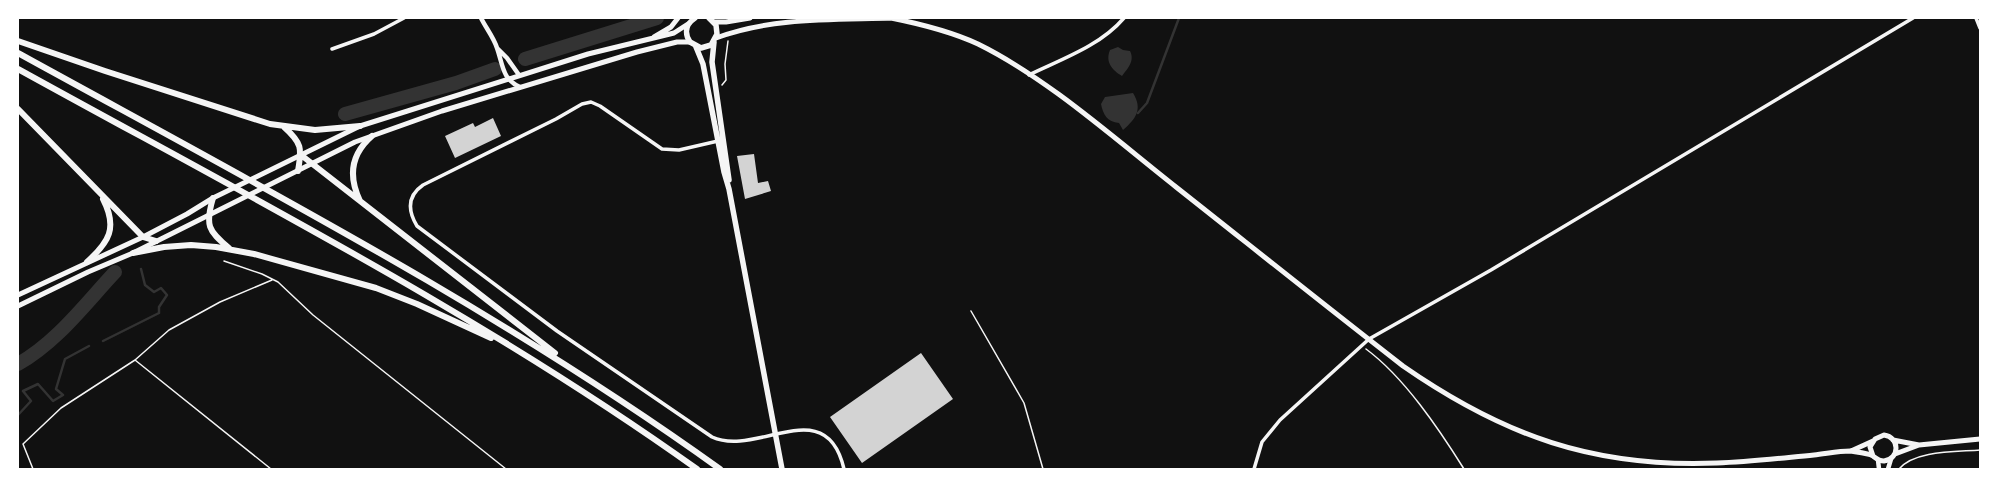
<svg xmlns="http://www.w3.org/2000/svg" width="1998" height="487" viewBox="0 0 1998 487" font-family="'PT Sans',sans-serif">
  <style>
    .water { fill: #333 }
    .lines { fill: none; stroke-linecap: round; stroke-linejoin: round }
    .stream { stroke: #333; stroke-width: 2.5 }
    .river { stroke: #333; stroke-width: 14 }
    .building { fill: #d3d3d3 }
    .path { stroke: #f5f5f5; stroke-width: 1.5 }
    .minor { stroke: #f5f5f5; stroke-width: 3.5 }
    .tertiary { stroke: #f5f5f5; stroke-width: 4.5 }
    .secondary { stroke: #f5f5f5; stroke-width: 5 }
    .primary { stroke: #f5f5f5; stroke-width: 5.5 }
    .motorway { stroke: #f5f5f5; stroke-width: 6 }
  </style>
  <rect width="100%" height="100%" fill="#111"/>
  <path class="water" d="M1118,47L1123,50L1130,51C1135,61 1128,68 1122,76C1112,70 1105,62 1110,50Z
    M1133,93C1143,109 1136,119 1123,130L1119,123C1107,122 1103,114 1101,104L1105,97Z"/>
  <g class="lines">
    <path class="stream" d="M1138,113L1147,103L1179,18
      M103,341L159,313V307L167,295L161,288L154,292L145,285L141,269
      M18,415L31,401L23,391L38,384L53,401L63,395L56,389L65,359L89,346"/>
    <path class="river" d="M525,59L657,18
      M345,114L456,83L495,69
      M18,364C57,342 85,304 115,272"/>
  </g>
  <path class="building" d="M493,118L501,136L455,158L445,136L473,123L475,127Z
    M754,154L758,183L768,181L771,191L745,199L737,156Z
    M921,353L953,399L862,463L830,417Z"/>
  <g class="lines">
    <path class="path" d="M722,85L726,80L725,64L728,41
      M224,261L262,274L278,282L313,315L506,469
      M971,311L1024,403L1043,469
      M1366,349C1404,377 1439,429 1464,469
      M135,360L271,469
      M33,469L23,444L61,408L135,360L169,330L220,302L272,280
      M1899,469C1915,450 1957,452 1980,450"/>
    <path class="minor" d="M1976,18L1980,28
      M332,49L374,34L404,18
      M1029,75C1062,59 1100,46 1124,18
      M718,141L679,150L662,149L600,106L591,102L582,104L556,119L423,185C407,196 408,211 417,226L557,331L712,437C757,458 826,391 844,469
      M1254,469L1262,442L1280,420L1369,339L1491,270L1913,18"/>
    <path class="tertiary" d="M481,18C486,28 494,38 497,48C503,65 502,79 520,87
      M497,48L507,58L519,75
      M1878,460L1879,469
      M1888,469L1891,459"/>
    <path class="secondary" d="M891,18C921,24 950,31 978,44C1047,78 1115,139 1176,187C1252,247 1327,307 1403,366C1504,436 1594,468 1717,463C1749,462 1782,458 1814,455C1825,454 1838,451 1850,451C1856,452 1869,453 1873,456C1877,459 1879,461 1884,461C1900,459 1900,437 1884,435L1875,439L1870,447L1873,456
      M714,22H726L750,18
      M654,37L671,27L678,18
      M716,38C772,17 834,20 893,18
      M18,295L143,237L187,214L213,198L360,126L588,54L674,33L688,24
      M18,306L88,272L133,253L355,142L442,111L637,52L677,42H690
      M1893,440L1919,445L1980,439
      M1851,451L1873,441
      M1895,454L1919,445"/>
    <path class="primary" d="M695,18C686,24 684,33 690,42L701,48L711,45L717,34L716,25L709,18
      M714,42L712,62L729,180
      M696,47L703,64L724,172L729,189L782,469"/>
    <path class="motorway" d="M18,41L105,71L270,124L315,130L360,126
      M18,53C256,184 499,310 720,469
      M18,69C248,196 483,316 697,469
      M18,109L143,237L156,241
      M284,127C302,143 302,148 298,171
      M301,155L555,353
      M213,198C205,225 208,231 229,248
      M360,201C348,176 351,154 372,136
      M133,253L164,247L191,245L216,247L254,254L376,288L417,304L491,338
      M87,262C109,242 118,228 103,199"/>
  </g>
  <rect width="1998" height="487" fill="none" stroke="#ffffff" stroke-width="38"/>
</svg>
